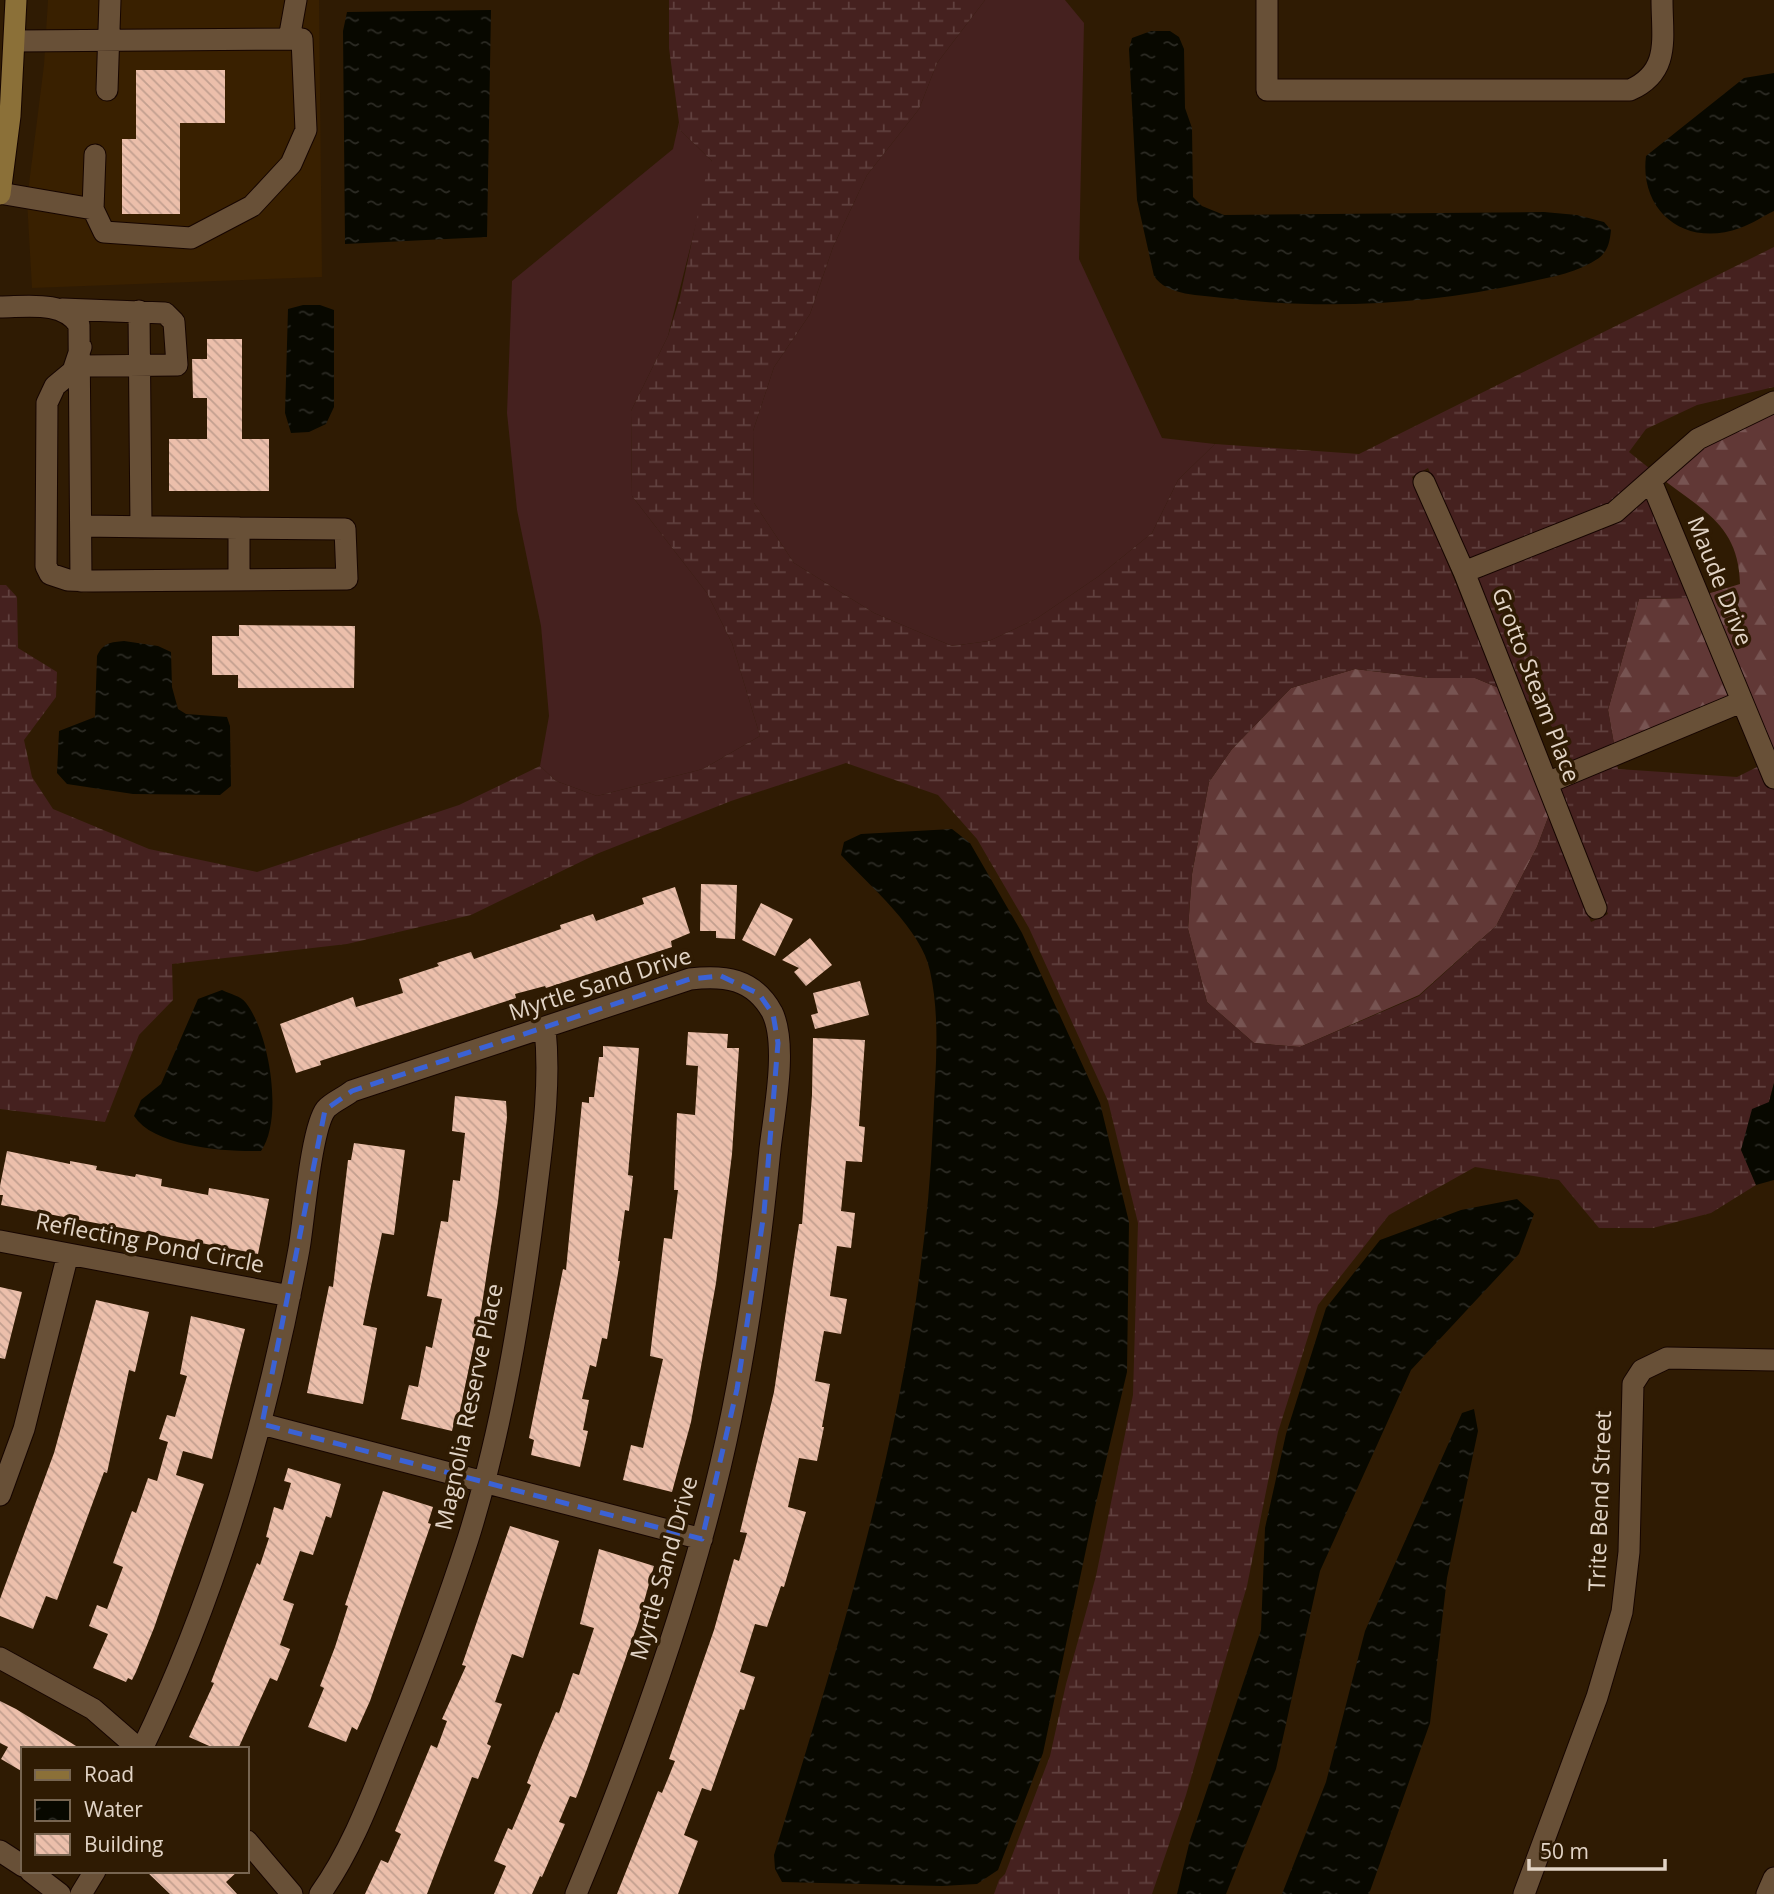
<svg xmlns="http://www.w3.org/2000/svg" width="1774" height="1894" viewBox="0 0 1774 1894" font-family="'Open Sans',sans-serif">
  <style>
    .built { fill: #392000 }
    .grass { fill: #45211f }
    .forest { fill: url(#forest-firs) }
    .wetland { fill: url(#wetland-marsh) }
    .water { fill: url(#water-ripples) }
    .building { fill: url(#building-back-hatch) }
    .lines { fill: none; stroke-linecap: round; stroke-linejoin: round }
    .minor-casing { stroke: #160500; stroke-width: 23 }
    .major-casing { stroke: #160500; stroke-width: 23 }
    .minor { stroke: #685037; stroke-width: 21 }
    .major { stroke: #8b7038; stroke-width: 21 }
    .marked { fill: none; stroke: #3b62d5; stroke-width: 5; stroke-dasharray: 14 9; stroke-linejoin: round }
    .labels { text-anchor: middle; stroke-width: 7; stroke-linejoin: round; paint-order: stroke }
    .street-label { font-size: 23px; fill: #e2d4c6; stroke: #2f1b03 }
  </style>
  <defs>
    <pattern id="forest-firs" width="22" height="20" patternUnits="userSpaceOnUse" patternTransform="scale(1.75)"><rect width="22" height="20" fill="#613836"/><path d="M5 1l3.5 6h-7zM16 11l3.5 6h-7z" fill="#775452"/></pattern>
    <pattern id="wetland-marsh" width="20" height="14" patternUnits="userSpaceOnUse" patternTransform="scale(1.75)"><rect width="20" height="14" fill="#45211f"/><path d="M1 5h8M5 5V1M11 12h8M15 12V8" fill="none" stroke="#60403e"/></pattern>
    <pattern id="water-ripples" width="26" height="14" patternUnits="userSpaceOnUse" patternTransform="scale(1.75)"><rect width="26" height="14" fill="#080800"/><path d="M2 4q2-2 4 0t4 0M15 11q2-2 4 0t4 0" fill="none" stroke="#2c2b24"/></pattern>
    <pattern id="building-back-hatch" width="6" height="6" patternUnits="userSpaceOnUse" patternTransform="scale(1.75)"><rect width="6" height="6" fill="#ecbfab"/><path d="M-1 5l2 2M0 0l6 6M5-1l2 2" fill="none" stroke="#c29f8f"/></pattern>
  </defs>
  <rect width="100%" height="100%" fill="#2f1b03"/>
  <path class="built" d="M48,0H319L322,277L32,288L27,200L44,65Z"/>
  <path class="grass" d="M985,0H1065L1084,23L1079,259L1162,438L1215,444L1178,480L1152,533L1099,576L1036,619L989,641L952,646L874,613L794,563L754,503L753,431L774,367L810,314L833,247L867,175L919,109L937,63Z
    M679,122L680,130L712,161L668,336L631,411L632,496L707,593L732,643L760,736L703,769L597,796L556,781L540,766L549,716L541,626L517,510L507,413L512,281L673,149Z"/>
  <path class="forest" d="M1774,413V753L1707,594L1740,584C1739,528 1706,512 1665,481L1703,448Z
    M1688,598L1728,696L1614,744L1608,710L1639,599Z
    M1355,669L1429,678H1475L1499,688L1549,815L1537,847L1496,926L1419,995L1300,1047L1254,1043L1207,1002L1188,929L1192,874L1209,782L1232,749L1291,688Z"/>
  <path class="wetland" d="M669,0H985L937,63L919,109L867,175L833,247L810,314L774,367L753,431L754,503L794,563L874,613L952,646L989,641L1036,619L1099,576L1152,533L1178,480L1215,444L1359,454L1774,247V387L1697,405L1646,429L1629,452L1649,468L1611,503L1468,559L1428,468L1412,477L1499,688L1475,678H1429L1355,669L1291,688L1232,749L1209,782L1192,874L1188,929L1207,1002L1254,1043L1300,1047L1419,996L1496,926L1537,847L1549,815L1591,922L1608,914L1559,789L1617,765L1618,769L1737,777L1759,766L1774,790V1083L1769,1102L1741,1149L1756,1185L1711,1213L1653,1228H1599L1559,1180L1475,1167L1389,1215L1318,1305L1278,1432L1247,1586L1186,1795L1152,1894H994L999,1880L1005,1874L1050,1756L1066,1684L1096,1576L1133,1395L1138,1223L1108,1101L1029,928L977,839L938,795L846,763L731,801L599,853L471,915L347,944L172,964L173,1000L139,1035L105,1122L0,1109V585H6L17,597L18,648L57,672L56,697L24,740L32,777L53,809L149,849L257,872L459,805L540,766L556,781L597,796L703,769L760,736L732,643L707,593L632,496L631,411L668,336L680,297L708,166L712,161L680,130L669,48Z
    M1647,497L1688,598L1639,599L1608,710L1614,744L1561,766L1563,741L1535,705L1524,699L1476,578L1618,522Z"/>
  <path class="water" d="M491,10L487,237L345,244L343,31L347,12Z
    M1151,31H1170L1179,37L1184,49L1185,108L1192,128L1193,197L1202,206L1224,215L1544,212L1577,215L1604,222L1611,230C1610,241 1608,251 1599,258C1579,272 1552,277 1529,282C1427,305 1326,310 1223,298C1201,295 1167,296 1154,276L1137,200L1129,49L1132,38Z
    M1774,73V211C1763,216 1752,224 1740,228C1686,248 1639,212 1646,156L1744,78Z
    M303,305H320L334,310V407L326,424L309,432L291,433L285,413L288,309Z
    M124,641L158,646L171,652L172,687L178,709L186,714L227,717L230,726L231,786L220,795L133,794L67,784L57,773L59,731L95,717L97,656C103,643 111,642 124,641Z
    M952,829L970,843L1022,933L1100,1103L1129,1222L1127,1372L1095,1507L1043,1753L998,1870L977,1884L942,1886L782,1882L775,1869L774,1855C848,1617 923,1375 933,1124C935,1074 941,1021 930,971C922,930 870,886 841,855L844,842L861,834Z
    M222,990C230,994 241,996 246,1003C269,1032 284,1119 261,1151C226,1152 154,1147 134,1116L141,1100L161,1084L198,999Z
    M1774,1083V1180L1756,1185L1741,1150L1752,1109L1769,1102Z
    M1517,1199L1534,1214L1519,1254L1411,1370L1320,1571L1276,1769L1226,1894H1177L1190,1840L1261,1630L1265,1528L1286,1434L1326,1308L1380,1240L1461,1210Z
    M1474,1409L1478,1431L1447,1578L1430,1723L1369,1894H1282L1326,1782L1365,1631L1462,1413Z"/>
  <path class="building" d="M136,70H225V123H180V214H122V139H136Z
    M207,339H242V439H269V491H169V439H207V398H193L192,359H207Z
    M239,625L355,626L354,688H238V675H212V636H239Z
    M701,884L737,885L735,939L716,938V931H700Z
    M675,887L690,933L671,941L672,947L546,988L545,986L515,994L516,998L320,1061L321,1065L296,1073L280,1024L353,997L356,1007L403,993L399,979L439,966L437,963L471,952L474,959L561,929L560,925L593,914L596,921L644,904L642,898Z
    M761,903L793,919L775,956L742,940Z
    M810,938L832,965L806,986L794,972L799,968L782,960Z
    M860,981L869,1015L815,1029L811,1015L818,1013L813,993Z
    M688,1032L728,1034L727,1048H739L732,1154L716,1283L691,1422L672,1492L623,1480L631,1445L643,1448L663,1359L650,1356L664,1238L672,1239L678,1190H674L677,1113L695,1115L698,1066L686,1065Z
    M813,1038L865,1040L859,1126L865,1127L862,1162L846,1161L841,1211L855,1213L851,1248L837,1246L830,1296L847,1299L841,1334L824,1331L815,1381L830,1384L822,1427H824L817,1461L799,1458L788,1507L806,1512L784,1587L781,1586L767,1627L755,1624L740,1672L755,1677L744,1710L740,1709L711,1791L702,1788L684,1835L698,1841L678,1894H617L658,1791L662,1793L675,1761L669,1759L714,1630L734,1559L739,1561L747,1533L740,1532L774,1392L799,1224H802L812,1095Z
    M603,1046L639,1048L628,1175L633,1176L629,1211L625,1210L618,1261H620L607,1339L602,1338L596,1367L590,1365L582,1399L589,1400L583,1430L588,1431L580,1467L531,1455L534,1440L529,1438L563,1269L566,1270L582,1102L589,1103V1097H594L599,1057H603Z
    M455,1096L506,1101L507,1117L498,1201L481,1311L459,1415H456L452,1431L401,1419L409,1385L418,1387L426,1346L432,1348L442,1299L427,1296L441,1221L448,1222L453,1180L460,1181L465,1133L452,1131Z
    M354,1143L405,1150L394,1235L382,1233L363,1325L377,1328L363,1404L307,1393L329,1286L333,1287L348,1160H351Z
    M7,1151L70,1164V1161L97,1166L96,1170L135,1177L136,1174L162,1179L161,1186L208,1195L209,1188L269,1199L258,1254L1,1205L3,1195H0V1186Z
    M0,1287L22,1292L5,1359L0,1358Z
    M96,1300L149,1312L135,1372L129,1370L107,1473L104,1472L57,1600L46,1596L33,1629L0,1616V1599L54,1453Z
    M191,1316L245,1329L212,1459L183,1451L176,1475L204,1484L154,1628L136,1672L132,1680L128,1678L126,1682L93,1668L108,1634L89,1626L97,1605L107,1609L123,1567L113,1563L132,1511L136,1513L148,1478L157,1481L168,1442L159,1439L167,1415L175,1417L187,1376L180,1374Z
    M288,1468L341,1484L331,1518L326,1516L313,1555L300,1551L283,1600L294,1604L280,1645L290,1649L277,1681L270,1678L238,1749H216L189,1737L214,1683L211,1682L257,1563L260,1565L269,1538L266,1537L274,1507L283,1510L291,1483L284,1481Z
    M383,1491L433,1507L428,1523L431,1524L370,1701L357,1730L352,1727L346,1742L308,1727L324,1688L320,1686L335,1647L348,1606L345,1605Z
    M510,1526L559,1541L523,1658L512,1654L495,1702L502,1704L487,1744L491,1746L478,1779L472,1777L427,1894H365L381,1860L388,1863L401,1834L395,1831L431,1745L437,1748L447,1721L442,1719L466,1666L462,1665Z
    M599,1549L654,1566L638,1623L587,1769L576,1798L570,1796L559,1822L565,1824L542,1877L540,1876L532,1894H494L506,1866L494,1861L508,1828L512,1830L531,1785L527,1783L540,1750L556,1712L559,1713L573,1673L579,1675L594,1628L580,1624Z
    M0,1701L16,1709L81,1749H23V1772L1,1759L8,1747L0,1743Z
    M146,1871H238L226,1882L237,1894H170Z"/>
  <g class="lines">
    <g class="minor-casing">
      <path id="minor" d="M1267,0V90H1630C1671,72 1662,38 1662,0
        M289,39L296,0
        M107,90L110,0
        M0,193L93,209L104,232L191,238L252,206L291,164L306,130L302,39L15,41
        M93,209L95,155
        M0,307C26,307 63,300 79,325L81,581
        M62,309L165,313L174,322L177,365L81,366
        M139,311L141,527
        M81,347L73,371L55,386L47,403L46,566L50,574L68,580L93,581L347,579L345,529L239,528
        M1651,481L1774,778
        M1424,482L1464,572L1596,908
        M81,526L239,528V579
        M1464,572L1615,512L1698,439L1774,402
        M1547,783L1741,702
        M0,1241L290,1296
        M262,1424L702,1539
        M0,1495L24,1429L68,1254
        M0,1658L93,1709L139,1749
        M142,1749C219,1590 267,1422 299,1249C304,1221 311,1128 326,1109C332,1102 345,1097 352,1091L690,979C724,975 753,978 772,1012C788,1044 774,1113 770,1149C759,1262 743,1377 715,1488C680,1628 631,1762 576,1894
        M247,1841L292,1894
        M0,1851L23,1866
        M30,1871L60,1894
        M81,1894L95,1871
        M320,1894C355,1845 374,1788 397,1732C423,1668 447,1604 468,1539C502,1430 521,1314 535,1202C542,1144 551,1086 545,1028
        M1524,1894L1597,1697L1622,1612L1629,1552L1633,1384L1642,1370L1667,1358L1774,1360
        M1767,1894L1774,1878"/>
    </g>
    <g class="major-casing">
      <path id="major" d="M0,194L10,116L16,0"/>
    </g>
    <use href="#minor" class="minor"/>
    <use href="#major" class="major"/>
  </g>
  <path class="marked" d="M721,976L759,994L773,1014L778,1043L764,1213L737,1389L702,1539L262,1424L325,1110L352,1091L690,979Z"/>
  <g class="labels">
    <g class="street-label">
      <text transform="translate(1720 581) rotate(68)" y="8">Maude Drive</text>
      <text transform="translate(1536 685) rotate(69)" y="8">Grotto Steam Place</text>
      <text transform="translate(600 984) rotate(-18)" y="8">Myrtle Sand Drive</text>
      <text transform="translate(150 1243) rotate(11)" y="8">Reflecting Pond Circle</text>
      <text transform="translate(469 1407) rotate(-78)" y="8">Magnolia Reserve Place</text>
      <text transform="translate(1600 1501) rotate(-88)" y="8">Trite Bend Street</text>
      <text transform="translate(664 1568) rotate(-74)" y="8">Myrtle Sand Drive</text>
    </g>
  </g>
  <rect x="21" y="1747" width="228" height="126" fill="#2f1b03" stroke="#776551" stroke-width="2"/>
  <rect x="35" y="1770" width="35" height="10" fill="#8b7038" stroke="#776551" stroke-width="2"/>
  <text x="84" y="1782" font-size="21" fill="#e2d4c6">Road</text>
  <rect x="35" y="1800" width="35" height="21" fill="url(#water-ripples)" stroke="#776551" stroke-width="2"/>
  <text x="84" y="1817" font-size="21" fill="#e2d4c6">Water</text>
  <rect x="35" y="1834" width="35" height="21" fill="url(#building-back-hatch)" stroke="#776551" stroke-width="2"/>
  <text x="84" y="1852" font-size="21" fill="#e2d4c6">Building</text>
  <path d="M1529 1859v10h136v-10" fill="none" stroke="#e2d4c6" stroke-width="3.5"/>
  <text x="1540" y="1859" font-size="21" fill="#e2d4c6" stroke="#2f1b03" stroke-width="5" paint-order="stroke">50 m</text>
</svg>
